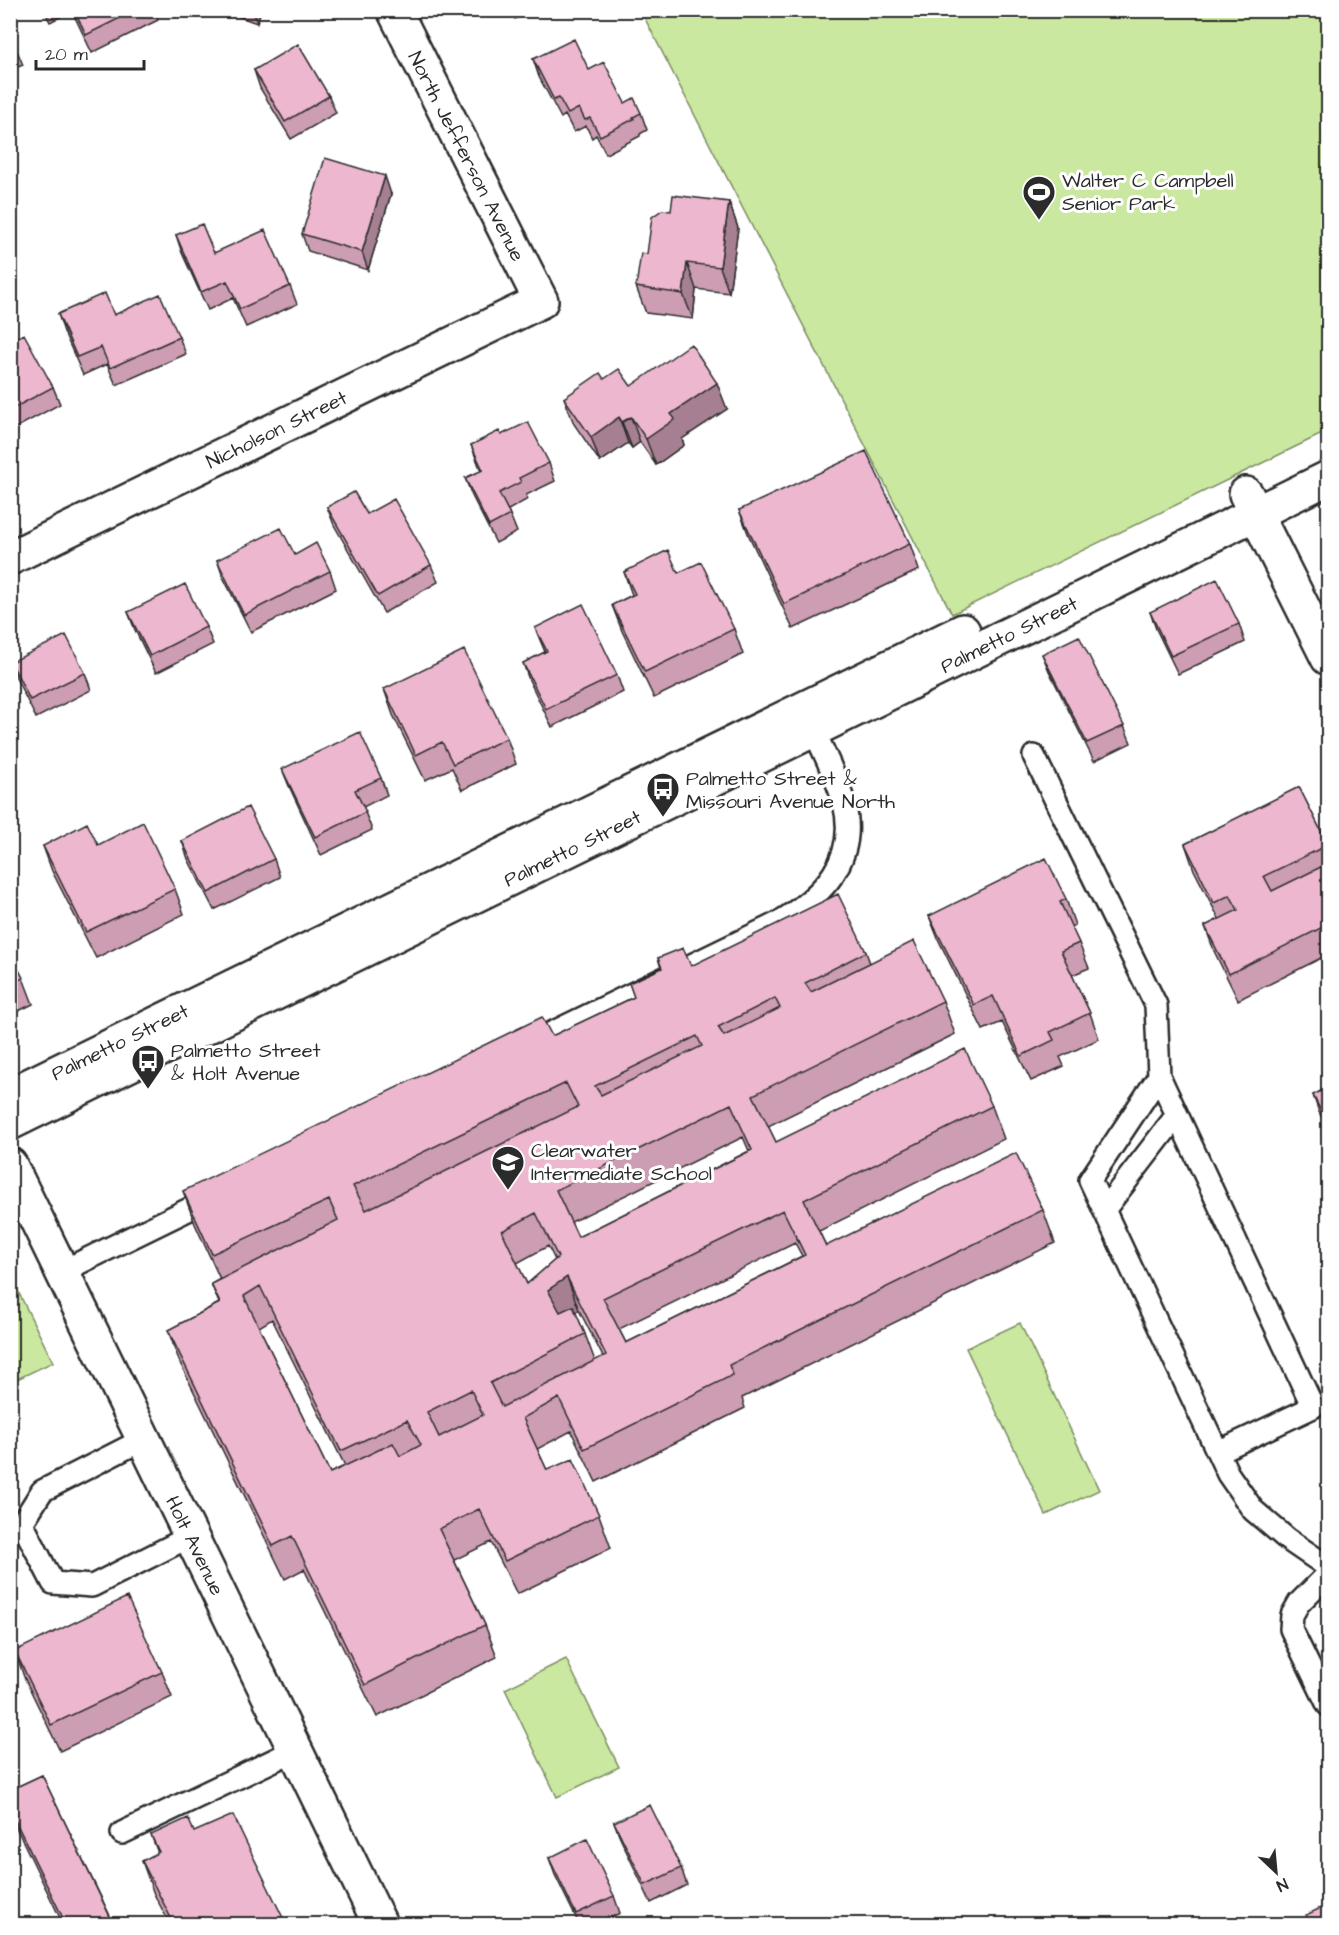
<svg xmlns="http://www.w3.org/2000/svg" width="1339" height="1935" viewBox="0 0 1339 1935" font-family="'Architects Daughter',sans-serif">
  <style>
    .green { fill: #cae89f; stroke: #7a8a65; stroke-width: 1.5 }
    .lines { fill: none; stroke-linecap: round; stroke-linejoin: round }
    .service-casing { stroke: #2b2b2b; stroke-width: 26 }
    .minor-casing { stroke: #2b2b2b; stroke-width: 38 }
    .tertiary-casing { stroke: #2b2b2b; stroke-width: 38 }
    .service { stroke: #fff; stroke-width: 21 }
    .minor { stroke: #fff; stroke-width: 33 }
    .tertiary { stroke: #fff; stroke-width: 33 }
    .wall { fill: #cc9db3; stroke: #2b2b2b; stroke-width: 1.5; fill-rule: evenodd }
    .shaded-wall { fill: #a68092; stroke: #2b2b2b; stroke-width: 1.5 }
    .building { fill: #edb7d0; stroke: #2b2b2b; stroke-width: 1.5; fill-rule: evenodd }
    .labels { text-anchor: middle; stroke-width: 6; stroke-linejoin: round; paint-order: stroke }
    .street-label { font-size: 20px; fill: #2b2b2b; stroke: #fff }
    .poi-label { font-size: 20px; fill: #2b2b2b; stroke: #fff; text-anchor: start }
  </style>
  <rect width="100%" height="100%" fill="#fff"/>
  <filter id="ink" filterUnits="userSpaceOnUse"><feTurbulence type="fractalNoise" baseFrequency=".0167" numOctaves="2"/><feDisplacementMap in="SourceGraphic" scale="12" xChannelSelector="R" yChannelSelector="G"/><feConvolveMatrix kernelMatrix="1 2 1 2 8 2 1 2 1" color-interpolation-filters="sRGB"/></filter>
  <g filter="url(#ink)">
    <path class="green" d="M641,11H1328V431L952,614Z
      M10,1275L53,1362L11,1382H10Z
      M1020,1323L1099,1490L1046,1515L966,1348Z
      M566,1659L619,1767L557,1797L505,1689Z"/>
    <g class="lines">
      <g class="service-casing">
        <path id="service" d="M1034,756L1156,1005L1159,1076L1313,1407L1218,1452
          M525,1046L778,923C822,896 859,860 844,803C837,778 824,754 814,730
          M1159,1076L1090,1180L1228,1474L1253,1510L1287,1539L1328,1567
          M1104,1210L1177,1115
          M63,1271L216,1196
          M144,1439L42,1491L22,1523L53,1583L92,1586L191,1536
          M1328,1574L1299,1603L1292,1615L1291,1629L1328,1705
          M122,1833L295,1750"/>
      </g>
      <g class="minor-casing">
        <g id="minor">
          <path d="M1246,494L1328,658"/>
          <path id="s1" d="M10,558L541,301L394,10"/>
          <path id="s2" d="M10,1165L380,1924"/>
        </g>
      </g>
      <g class="tertiary-casing">
        <g id="tertiary">
          <path id="s3" d="M10,1095L963,631"/>
          <path id="s4" d="M10,1123L1328,478"/>
        </g>
      </g>
      <use href="#service" class="service"/>
      <use href="#minor" class="minor"/>
      <use href="#tertiary" class="tertiary"/>
    </g>
    <path class="wall" d="M44,10H155L158,20L92,53L72,11L50,22Z
      M220,10H261L257,23Z
      M511,10H531L515,19Z
      M10,34L23,65L10,70Z
      M533,59L589,70L625,103L641,113L647,130L640,134V136L606,154L596,135L592,138L586,126L574,132L565,115L561,118L539,77Z
      M254,70L329,96L336,113L291,139L260,88Z
      M391,194L368,270L308,251L302,234Z
      M729,202L738,228L729,293L696,289L693,319L646,313L636,287L647,254L671,211Z
      M176,235L290,286L297,304L246,327L233,298L208,310L182,253Z
      M58,314L114,315L179,337L186,354L116,385L107,364L83,375L64,332Z
      M10,341L53,387L60,404L10,431Z
      M604,379L631,386L727,409L682,439L684,445L656,465L640,442L632,448L628,443L600,462L574,424L564,398Z
      M501,435L549,463L555,481L526,495L528,499L508,510L517,532L496,543L472,496L465,478L481,471L471,445Z
      M327,507L367,514L431,565L438,582L384,613L334,525Z
      M739,510L910,544L919,570L793,629L749,536Z
      M295,555L330,571L336,589L251,632L223,577L217,560Z
      M624,572L678,573L734,629L743,654L654,698L622,631L612,605L632,595Z
      M128,612L206,627L213,644L156,673L135,630Z
      M1150,612L1239,624L1245,642L1178,674L1156,629Z
      M535,628L617,675L623,692L552,727L529,680L523,663L545,652Z
      M1042,654L1124,726L1131,743L1094,761L1049,671Z
      M11,662L85,673L91,690L36,718L17,680Z
      M384,689L507,738L516,764L462,790L452,768L425,780L393,715Z
      M282,769L381,778L387,795L363,807L372,830L321,855L289,786Z
      M1299,787L1329,847V954L1238,1000L1214,951L1205,926L1219,919L1194,870L1185,844Z
      M182,841L274,859L280,877L214,910L188,859Z
      M98,845L175,889L184,914L96,958L52,871L43,846Z
      M1066,899L1075,925L1071,927L1079,943L1089,968L1072,975L1090,1013L1099,1039L1060,1057L1064,1066L1031,1081L1002,1022L983,1030L939,941L929,916Z
      M866,952L870,963L943,1001L955,1034L768,1126L776,1142L992,1106L1004,1139L819,1231L826,1246L1043,1210L1055,1243L742,1398L745,1408L596,1482L571,1431L537,1449L547,1470L599,1515L611,1548L517,1594L491,1542L454,1560L485,1625L497,1657L377,1717L304,1569L285,1579L180,1363L168,1330L219,1303L211,1284L220,1279L195,1224L183,1191L552,1036L634,997L629,983L661,968L658,958L691,966ZM743,1137L749,1151L578,1237L571,1222ZM795,1243L802,1256L626,1343L619,1329ZM548,1246L555,1260L527,1284L517,1263ZM579,1310L603,1357L595,1361L585,1334L575,1312ZM272,1319L345,1466L330,1473L259,1327Z
      M10,953L23,978L33,1004L10,1015Z
      M1329,1087V1132L1319,1112L1313,1095Z
      M15,1651L162,1672L172,1697L60,1751L24,1677Z
      M42,1775L114,1924H63L12,1819L10,1815V1790Z
      M614,1822L681,1868L687,1885L651,1903L621,1840Z
      M194,1832L286,1924H170L154,1894L142,1861L158,1853L151,1835Z
      M549,1858L614,1896L620,1913L597,1924H579L555,1875Z"/>
    <path class="shaded-wall" d="M253,10H261L257,23Z
      M385,176L391,194L368,270L362,252Z
      M729,202L738,228L729,293L720,267Z
      M687,263L696,289L693,319L683,294Z
      M717,383L727,409L682,439L684,445L656,465L646,439L671,414Z
      M619,417L628,443L600,462L591,437Z
      M631,417L640,442L632,448L622,422Z
      M567,1277L579,1310L560,1323L548,1290Z"/>
    <path class="building" d="M74,10H136L86,35Z
      M10,34L17,47L10,50Z
      M574,39L589,70L604,62L625,103L634,98L641,113L633,117L634,119L600,136L590,118L585,120L579,108L568,114L559,98L554,100L533,59Z
      M298,44L329,96L285,122L254,70Z
      M325,158L385,176L362,252L302,234Z
      M673,195L729,202L720,267L687,263L683,294L636,287L641,253L647,254L652,217L662,210L671,211Z
      M202,224L214,253L265,230L290,286L240,309L227,281L201,292L176,235Z
      M105,293L114,315L160,294L179,337L110,368L101,347L77,357L58,314Z
      M24,334L53,387L10,410V341Z
      M691,344L717,383L671,414L675,419L646,439L631,417L622,422L619,417L591,437L564,398L600,373L604,379L619,369L631,386Z
      M528,422L549,463L519,478L521,482L499,493L510,515L489,526L465,478L483,470L471,445L499,431L501,435Z
      M866,451L910,544L784,604L739,510Z
      M354,492L367,514L394,499L431,565L378,596L327,507Z
      M281,528L295,555L316,543L330,571L244,615L217,560Z
      M668,550L678,573L701,562L734,629L645,672L612,605L635,594L624,572Z
      M1217,579L1239,624L1171,656L1150,612Z
      M185,584L206,627L150,656L128,612Z
      M583,604L617,675L546,709L523,663L547,651L535,628Z
      M66,635L85,673L30,700L11,662Z
      M1079,636L1124,726L1087,743L1042,654Z
      M464,650L507,738L453,764L442,742L416,755L384,689Z
      M360,732L381,778L355,790L366,812L315,837L282,769Z
      M1299,787L1328,845L1264,876L1272,891L1329,863V924L1229,974L1205,926L1238,910L1230,895L1214,903L1185,844Z
      M248,807L274,859L208,893L182,841Z
      M143,822L175,889L86,932L43,846L87,823L98,845Z
      M1046,858L1066,899L1060,902L1079,943L1061,951L1090,1013L1050,1032L1054,1040L1021,1056L993,996L974,1005L929,916Z
      M838,894L866,952L805,983L811,992L914,941L943,1001L753,1095L776,1142L965,1049L992,1106L804,1200L826,1246L1016,1153L1043,1210L729,1365L733,1375L584,1449L559,1398L523,1418L547,1470L573,1459L599,1515L505,1561L479,1509L439,1529L485,1625L365,1685L292,1536L273,1546L168,1330L220,1303L211,1284L338,1220L329,1200L212,1254L183,1191L542,1017L552,1036L634,997L629,983L662,968L658,958L683,948L691,966ZM775,998L780,1008L724,1036L718,1027ZM697,1036L702,1046L601,1095L595,1086ZM566,1083L578,1107L366,1210L353,1186ZM731,1104L752,1150L578,1237L556,1190ZM783,1210L805,1255L626,1343L603,1298ZM536,1213L558,1257L527,1284L502,1231ZM567,1277L606,1355L502,1407L490,1383L585,1334L573,1306L560,1312L548,1290ZM260,1286L341,1451L407,1420L421,1445L400,1456L393,1443L330,1473L244,1296ZM471,1390L483,1415L439,1437L427,1412Z
      M10,953L23,978L10,984Z
      M1329,1087V1127L1313,1095Z
      M127,1597L162,1672L51,1725L15,1651Z
      M42,1775L113,1923L111,1924H66L10,1810V1790Z
      M650,1805L681,1868L645,1885L614,1822Z
      M233,1815L286,1924H174L142,1861L159,1852L151,1835L188,1818L194,1832Z
      M587,1839L614,1896L576,1914L549,1858Z
      M1329,1904V1924H1311L1306,1915Z"/>
  </g>
  <defs>
    <g id="stadium-pin" transform="scale(1.725)"><path d="M0 17L-7.5 6A9.5 9.5 0 1 1 7.5 6Z" fill="#2b2b2b" stroke="#fff"/><path d="M0-5a6.5 5 0 1 0 0 10a6.5 5 0 1 0 0-10ZM-3.5-1.8h7v3.6h-7Z" fill="#fff"/></g>
    <g id="bus-pin" transform="scale(1.725)"><path d="M0 17L-7.5 6A9.5 9.5 0 1 1 7.5 6Z" fill="#2b2b2b" stroke="#fff"/><path d="M-5-6H5V4H4V6H2V4H-2V6H-4V4H-5ZM-3.5-4V0h7V-4ZM-3.5 1.2v1.5H-2V1.2ZM2 1.2v1.5H3.5V1.2Z" fill="#fff"/></g>
    <g id="school-pin" transform="scale(1.725)"><path d="M0 17L-7.5 6A9.5 9.5 0 1 1 7.5 6Z" fill="#2b2b2b" stroke="#fff"/><path d="M0-5L7-2L0 1L-7-2ZM-4 1L0 2.5L4 1V4Q0 6-4 4Z" fill="#fff"/></g>
  </defs>
  <g fill-rule="evenodd">
    <use href="#stadium-pin" x="1039" y="192"/>
    <use href="#bus-pin" x="663" y="789"/>
    <use href="#bus-pin" x="148" y="1061"/>
    <use href="#school-pin" x="508" y="1162"/>
  </g>
  <g class="labels">
    <g class="street-label">
      <text transform="translate(467 156) rotate(63)" y="7">North Jefferson Avenue</text>
      <text dy="7" stroke="none"><textPath href="#s1" startOffset="296">Nicholson Street</textPath></text>
      <text dy="7" stroke="none"><textPath href="#s4" startOffset="1112">Palmetto Street</textPath></text>
      <text dy="7" stroke="none"><textPath href="#s4" startOffset="626">Palmetto Street</textPath></text>
      <text dy="7" stroke="none"><textPath href="#s3" startOffset="122">Palmetto Street</textPath></text>
      <text dy="7" stroke="none"><textPath href="#s2" startOffset="423">Holt Avenue</textPath></text>
    </g>
    <g class="poi-label">
      <text x="1062" y="187">Walter C Campbell<tspan x="1062" dy="23">Senior Park</tspan></text>
      <text x="686" y="785">Palmetto Street &amp;<tspan x="686" dy="23">Missouri Avenue North</tspan></text>
      <text x="171" y="1057">Palmetto Street<tspan x="171" dy="23">&amp; Holt Avenue</tspan></text>
      <text x="531" y="1157">Clearwater<tspan x="531" dy="23">Intermediate School</tspan></text>
    </g>
  </g>
  <rect width="1339" height="1935" fill="none" stroke="#fff" stroke-width="36"/>
  <rect x="18" y="18" width="1303" height="1899" fill="none" stroke="#2b2b2b" stroke-width="2" filter="url(#ink)"/>
  <g transform="translate(1276 1872) rotate(154)" stroke="#ffffff" stroke-width="4.5" paint-order="stroke">
  <path d="M0-4.5L10 22L0 15L-10 22Z" fill="#2b2b2b"/>
  <text y="-9" font-size="16" font-weight="bold" text-anchor="middle" fill="#2b2b2b">N</text>
  </g>
  <path d="M36 60v9h108v-9" fill="none" stroke="#2b2b2b" stroke-width="3"/>
  <text x="45" y="60" font-size="18" fill="#2b2b2b" stroke="#ffffff" stroke-width="4.5" paint-order="stroke">20 m</text>
</svg>
